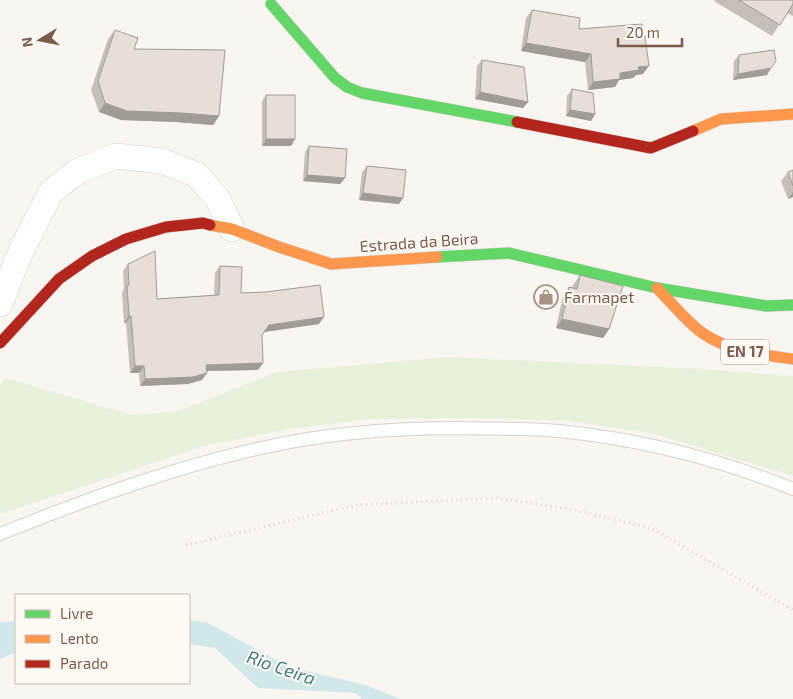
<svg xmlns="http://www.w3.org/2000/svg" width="793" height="699" viewBox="0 0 793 699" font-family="'Exo 2',sans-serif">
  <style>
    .green { fill: #e7f0db }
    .water { fill: #d0e8ea }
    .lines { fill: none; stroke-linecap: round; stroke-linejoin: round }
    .lane-casing { stroke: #d7d1cb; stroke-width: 14 }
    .street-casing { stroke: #d7d1cb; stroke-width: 26 }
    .fast-casing { stroke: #d9d2cb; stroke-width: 12 }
    .slow-casing { stroke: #d9d2cb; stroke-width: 12 }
    .jam-casing { stroke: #d9d2cb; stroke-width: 12 }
    .path { stroke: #dcd5d0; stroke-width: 3; stroke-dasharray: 1 4; stroke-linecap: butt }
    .lane { stroke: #fefefd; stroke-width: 12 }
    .street { stroke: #fefefd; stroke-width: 25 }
    .fast { stroke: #63d668; stroke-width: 11 }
    .slow { stroke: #ff974d; stroke-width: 11 }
    .jam { stroke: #b3261e; stroke-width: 11 }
    .wall { fill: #c6bfb9 }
    .shaded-wall { fill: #a19b96 }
    .building { fill: #e6ded7; stroke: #a19b96 }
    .labels { text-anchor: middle; stroke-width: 4; stroke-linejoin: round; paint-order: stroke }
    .shield { fill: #fffaf3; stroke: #a28b7f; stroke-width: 1 }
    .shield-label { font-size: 15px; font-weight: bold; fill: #7a5c4d }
    .street-label { font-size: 16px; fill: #7a5c4d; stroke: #fffaf3 }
    .poi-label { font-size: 16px; fill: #7a5c4d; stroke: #fffaf3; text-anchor: start }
    .water-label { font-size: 18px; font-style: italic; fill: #437c86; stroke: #fffaf3 }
  </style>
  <rect width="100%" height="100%" fill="#f9f5f0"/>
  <path class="green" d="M449,357L701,369L793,376V476L651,433L568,421L477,418L369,419L284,430L203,446L0,514V384L6,378L131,415L176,412L277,372Z"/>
  <path class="water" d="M189,620L206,622L289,667L366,685L400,699H362L356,693L258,688L215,648L189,644Z
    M16,621V652L0,659V622Z"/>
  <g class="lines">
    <g class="lane-casing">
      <path id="lane" d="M0,534C85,500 171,468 261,448C326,433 394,428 460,428C493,429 526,428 559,431C639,439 719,459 793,489"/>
    </g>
    <g class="street-casing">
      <path id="street" d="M0,304L21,251L51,192L78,171L116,156L162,161L197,175L217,198L232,229"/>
    </g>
    <g class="fast-casing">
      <path id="fast" d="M271,4L335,78L347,87L362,93L517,122
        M437,257L509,253L657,288L766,306L793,305"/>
    </g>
    <g class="slow-casing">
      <path id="slow" d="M693,131L721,119L793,114
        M210,225L232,229L279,247L331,264L437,257
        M657,288C670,301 686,321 701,332C727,351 762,355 793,359"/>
    </g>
    <g class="jam-casing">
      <path id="jam" d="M517,122L651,148L693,131
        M0,343L59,279L92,256L126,239L166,227L203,223L210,225"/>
    </g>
    <path class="path" d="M186,545L357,505L497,498L574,510L651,528L793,610"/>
    <use href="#lane" class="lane"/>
    <use href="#street" class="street"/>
    <use href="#fast" class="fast"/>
    <use href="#slow" class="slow"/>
    <use href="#jam" class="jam"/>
  </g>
  <path class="wall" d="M715,0H793V16L787,13L772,36L714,1Z
    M532,10L579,29L643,74L636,75L633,78L619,80L615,87L588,90L585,62L521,51L526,18Z
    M115,30L134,49L219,116L213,125L176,122L121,120L99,112L91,90L108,39Z
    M739,55L767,75L733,80L734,61Z
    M482,60L528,102L523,108L475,99L477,66Z
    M572,89L595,114L591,121L566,116L567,96Z
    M266,95L295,139L291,146H262V101Z
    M309,146L345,178L340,184L303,181L305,152Z
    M367,166L399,204L359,200L362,172Z
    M793,170V197L788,199L781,181L788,172Z
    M128,264L157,299L214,295L215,273L220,266L241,293L319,324L264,332L262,335L263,363L258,370L207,371L202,380L188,384L140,386L139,373H130L126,323H124L122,292L124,289L123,271Z
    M580,275L609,329L603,338L556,328L563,296L569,287L572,288L573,285Z"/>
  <path class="shaded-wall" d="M526,43L591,54L585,62L521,51Z
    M649,66L643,74L636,75L633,78L619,80L615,87L588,90L593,82L638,67Z
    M771,68L767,75L733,80L738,74Z
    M480,92L528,102L523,108L475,99Z
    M105,103L182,113L219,116L213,125L176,122L121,120L99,112Z
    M570,110L595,114L591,121L566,116Z
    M266,139H295L291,146H262Z
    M307,175L345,178L340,184L303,181Z
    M793,192V197L788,199Z
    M363,193L403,198L399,204L359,200Z
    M129,316H131L126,323H124Z
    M324,317L319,324L264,332L269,325Z
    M562,319L609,329L603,338L556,328Z
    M263,363L258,370L202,371L206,365Z
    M135,366H144L139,373H130Z
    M207,373L202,380L188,384L140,386L145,379Z"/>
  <path class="building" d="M739,0H793V4L780,25Z
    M532,10L580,18L579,29L642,24L643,36H645L649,66L638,67L639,70L620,73V79L593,82L591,54L526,43Z
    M115,30L138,38L134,49L225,50L219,116L182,113L127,111L105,103L98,81Z
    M774,50L776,61L771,68L738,74L739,55Z
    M482,60L524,67L528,102L480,92Z
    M572,89L593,93L595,114L570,110Z
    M266,95H295V139H266Z
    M309,146L347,149L345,178L307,175Z
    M367,166L406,170L403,198L363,193Z
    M793,170V186L788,172Z
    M155,251L157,299L219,295L220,266L242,267L241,293L266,292L320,285L324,317L269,325L262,335L263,363L206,365L207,373L193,377L145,379L144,366H135L131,316H129L127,286L129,285L128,264Z
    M580,275L623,286L609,329L562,319L569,287L577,289Z"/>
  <defs>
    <g id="shop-ring" transform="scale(1.25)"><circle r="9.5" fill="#fffaf3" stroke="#a69286" stroke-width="1.5"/><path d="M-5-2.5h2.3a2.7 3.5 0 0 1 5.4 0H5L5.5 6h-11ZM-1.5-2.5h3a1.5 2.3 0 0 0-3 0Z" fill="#a69286"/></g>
  </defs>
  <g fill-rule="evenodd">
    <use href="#shop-ring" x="546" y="297"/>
  </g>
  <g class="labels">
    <rect class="shield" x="721" y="339.5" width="48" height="25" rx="4"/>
    <g class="shield-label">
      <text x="745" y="357">EN 17</text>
    </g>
    <g class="street-label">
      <text transform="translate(419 242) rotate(-4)" y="6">Estrada da Beira</text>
    </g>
    <g class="poi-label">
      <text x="564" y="303">Farmapet</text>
    </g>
    <g class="water-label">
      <text transform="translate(281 668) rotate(19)" y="6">Rio Ceira</text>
    </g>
  </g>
  <rect x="15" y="594" width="175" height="90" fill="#fffaf3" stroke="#cabbb1"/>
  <rect x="25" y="610" width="25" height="8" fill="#63d668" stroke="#cabbb1"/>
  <text x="60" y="619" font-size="15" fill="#7a5c4d">Livre</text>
  <rect x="25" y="635" width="25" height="8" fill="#ff974d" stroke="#cabbb1"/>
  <text x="60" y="644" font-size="15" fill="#7a5c4d">Lento</text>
  <rect x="25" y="660" width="25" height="8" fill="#b3261e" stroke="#cabbb1"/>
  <text x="60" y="669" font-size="15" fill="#7a5c4d">Parado</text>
  <g transform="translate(40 40) rotate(260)" stroke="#fffaf3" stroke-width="4" paint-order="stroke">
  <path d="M0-4L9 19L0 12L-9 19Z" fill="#7a5c4d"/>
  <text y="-8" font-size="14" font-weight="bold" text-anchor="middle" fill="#7a5c4d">N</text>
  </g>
  <path d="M618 38v8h64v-8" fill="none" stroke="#7a5c4d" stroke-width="2.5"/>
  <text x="626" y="38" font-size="15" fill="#7a5c4d" stroke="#fffaf3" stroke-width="4" paint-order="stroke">20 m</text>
</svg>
